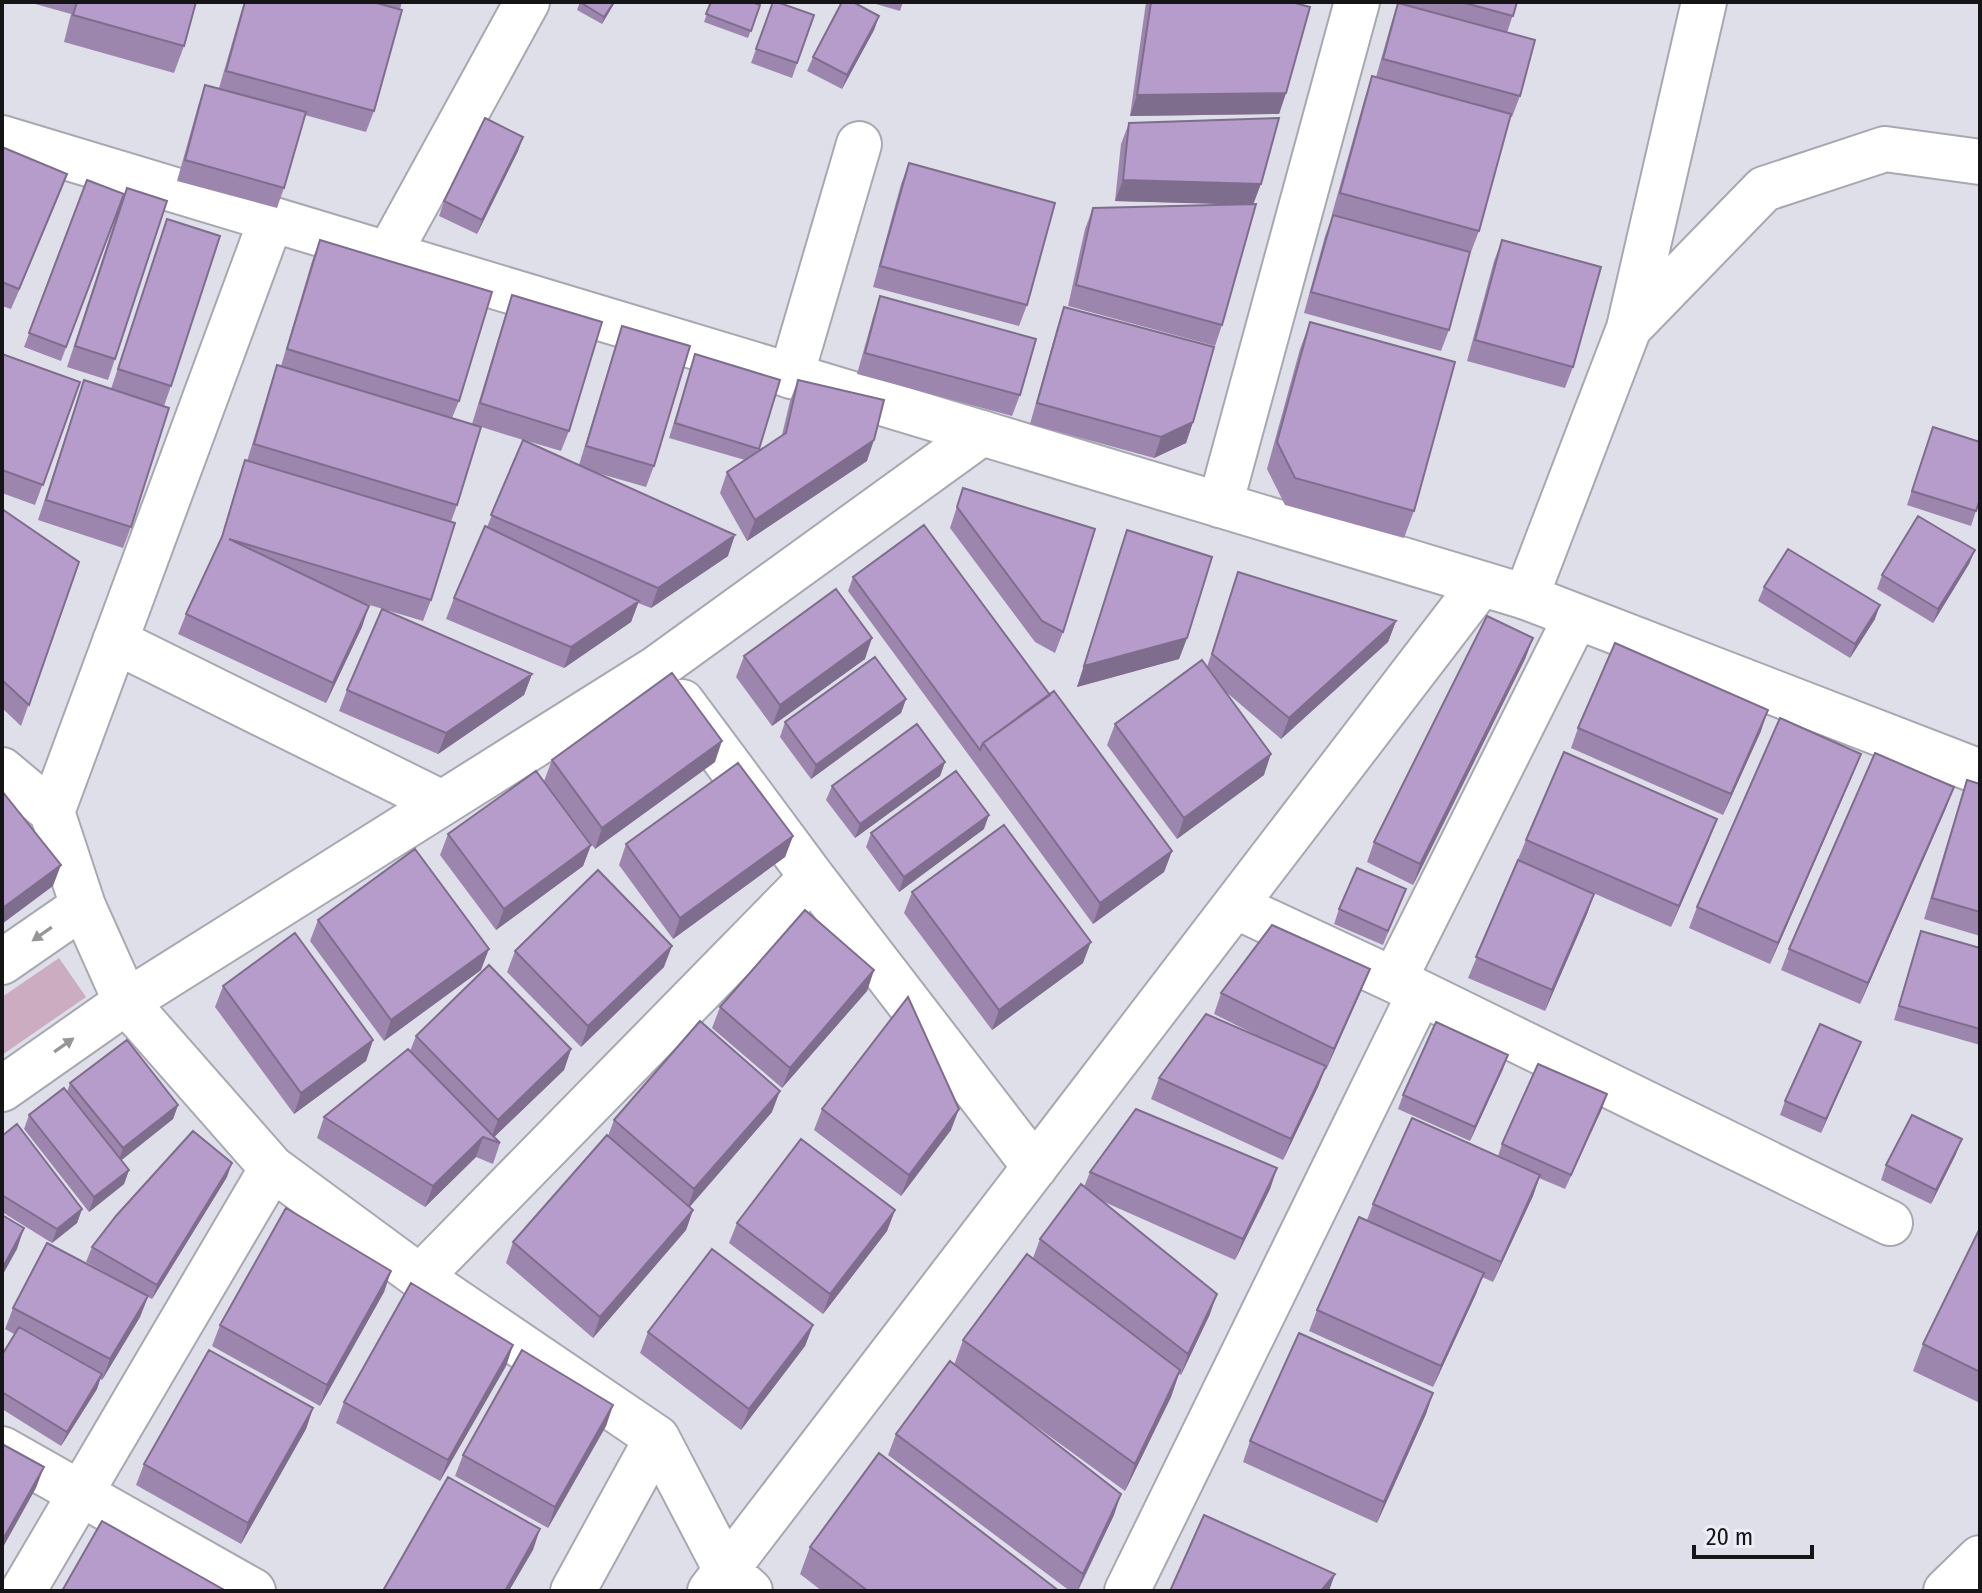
<svg xmlns="http://www.w3.org/2000/svg" width="1982" height="1593" viewBox="0 0 1982 1593" font-family="'Fira Sans Condensed',sans-serif">
  <style>
    .green { fill: #cbacc0 }
    .lines { fill: none; stroke-linecap: round; stroke-linejoin: round }
    .minor-casing { stroke: #a7a8b1; stroke-width: 48 }
    .tertiary-casing { stroke: #a7a8b1; stroke-width: 48 }
    .minor { stroke: #fff; stroke-width: 44 }
    .tertiary { stroke: #fff; stroke-width: 44 }
    .wall { fill: #9d86ae }
    .shaded-wall { fill: #7f6d8d }
    .building { fill: #b69cca; stroke: #7f6d8d; stroke-width: 2 }
    .oneway { fill: #969697 }
  </style>
  <rect width="100%" height="100%" fill="#dedfe9"/>
  <path class="green" d="M59,958L86,997L2,1055V997Z"/>
  <g class="lines">
    <g class="minor-casing">
      <path id="minor" d="M388,255L527,2
        M1629,328L1764,189L1885,149L1980,162
        M791,376L859,144
        M1220,505L1357,2
        M1526,597L1629,328L1704,2
        M115,641L442,803
        M682,702L812,877L1035,1167
        M2,770L52,812L83,906L126,1002L272,1168L420,1277L657,1438L726,1570L750,1591
        M52,812L271,220
        M1235,906L1394,980L1890,1223
        M2,962L83,906
        M1394,980L1576,617
        M2,1089L126,1002L657,668L982,433
        M420,1277L812,877
        M2,1449L253,1591
        M23,1591L272,1168
        M573,1591L657,1438
        M710,1591L1481,584
        M1127,1591L1420,993
        M1946,1591L1980,1558"/>
    </g>
    <g class="tertiary-casing">
      <path id="tertiary" d="M2,138L1526,597L1980,772"/>
    </g>
    <use href="#minor" class="minor"/>
    <use href="#tertiary" class="tertiary"/>
  </g>
  <path class="wall" d="M28,2H196L184,46L174,73L64,42L71,14Z
    M244,2H402L374,111L366,132L305,115L284,188L277,208L177,181L198,106L205,85L219,88Z
    M580,2H615L602,24L577,10Z
    M711,2L760,5L748,38L704,22Z
    M773,2L814,15L792,78L751,63Z
    M869,2H903L900,11Z
    M1146,2H1291L1286,93L1279,114L1130,116Z
    M1404,2H1517L1507,33L1520,96L1512,117H1510L1479,231L1471,252L1332,214L1365,97L1372,76L1376,77L1391,24L1398,3L1403,4Z
    M879,16L874,30L842,89L807,71L813,57Z
    M1129,123L1254,204L1222,325L1215,346L1068,306L1085,229L1093,208L1241,204L1115,201L1121,144Z
    M523,137L518,151L477,234L439,216L444,201Z
    M2,147L59,195L11,309L2,306Z
    M909,163L1027,305L1019,326L873,287L901,184Z
    M87,180L124,194L61,361L24,347Z
    M119,208L115,359L108,380L67,367Z
    M1333,215L1449,330L1441,351L1304,313L1325,236Z
    M167,219L171,386L164,406L131,527L123,548L38,520L84,380L111,389Z
    M320,240L459,401L452,418L457,505L451,522L431,600L423,621L363,603L362,627L326,703L178,634L186,614L219,545L238,481L245,460L247,461L270,386L277,365L281,366L312,261Z
    M1502,240L1573,367L1565,388L1467,361L1494,261Z
    M512,295L569,431L561,451L524,440L579,465L615,347L622,326L654,466L646,487L594,472L728,556L651,608L638,603L631,622L564,668L446,619L454,598L487,527L523,440L472,424L505,316Z
    M880,296L1020,395L1012,416L857,374L873,317Z
    M1064,307L1193,422L1186,443L1154,458L1030,424L1057,328Z
    M1310,322L1414,511L1404,538L1285,505L1267,469L1300,349Z
    M2,354L80,382L35,505L2,493Z
    M695,354L780,380L757,452L782,435L790,401L798,380L867,461L747,541L720,493L727,472L745,460L669,438Z
    M1928,441L1980,499L1971,526L1907,505Z
    M963,488L1063,632L1055,653L1035,642L950,528Z
    M2,509L79,562L21,726L2,708Z
    M1127,530L1187,638L1179,659L1077,687Z
    M1975,550L1969,564L1933,623L1877,589L1882,575Z
    M1238,572L1396,621L1388,642L1281,739L1226,692L1264,775L1177,839L1107,745L1115,724L1207,667Z
    M853,577L1050,695L1172,851L1164,872L1093,924L848,591Z
    M1764,587L1875,619L1850,658L1758,601Z
    M1533,638L1525,659L1413,885L1367,862L1374,842Z
    M744,656L865,659L772,726L736,677Z
    M532,674L524,695L438,754L339,711L347,690Z
    M906,699L901,713L811,779L780,737L785,722Z
    M1578,728L1761,731L1723,815L1571,748Z
    M552,760L715,762L595,849L544,781Z
    M945,762L940,776L855,838L826,800L832,786Z
    M1853,774L1770,964L1689,928L1697,907Z
    M1967,780L1980,784V936L1924,919L1960,801Z
    M1946,808L1860,1004L1781,970L1789,949Z
    M984,829L899,892L866,847L871,833Z
    M448,834L591,845L583,866L496,930L440,855Z
    M793,836L785,857L673,939L619,865L626,844Z
    M1526,840H1709L1671,927L1520,861L1594,894L1587,914L1545,1011L1468,978Z
    M1406,889L1383,945L1334,924L1339,909Z
    M912,892L1083,963L992,1030L904,913Z
    M318,920L481,970L384,1041L310,941Z
    M1921,931L1980,948V1045L1894,1020Z
    M515,951L664,967L581,1047L507,972Z
    M874,970L867,991L782,1088L712,1028L720,1007Z
    M223,986L373,1040L366,1061L294,1114L215,1007Z
    M1362,989L1326,1070L1325,1069L1318,1087L1283,1160L1151,1099L1159,1078L1272,1043L1214,1014L1221,993Z
    M416,1036L571,1049L564,1070L494,1137L500,1143L493,1164L476,1157L425,1207L317,1138L324,1117L410,1051Z
    M1855,1056L1821,1133L1780,1115L1785,1101Z
    M1503,1069L1470,1141L1398,1109L1403,1095Z
    M70,1083L178,1105L173,1119L121,1160L129,1170L124,1184L89,1212L24,1129L29,1115L67,1092Z
    M1607,1094L1565,1189L1539,1178L1533,1196L1493,1282L1482,1277L1476,1294L1433,1387L1309,1331L1317,1310L1367,1220L1373,1204L1498,1156L1502,1144Z
    M822,1109L951,1130L901,1196L814,1130Z
    M772,1112L690,1206L693,1210L686,1230L593,1338L506,1263L513,1242L608,1136L614,1120Z
    M2,1136L82,1209L77,1223L52,1243L2,1212Z
    M1956,1154L1931,1204L1881,1180L1886,1165Z
    M1277,1168L1270,1189L1235,1260L1102,1201L1210,1314L1181,1375L1179,1374L1171,1397L1125,1491L1000,1400L1114,1515L1078,1591H1070L888,1455L896,1434L954,1365L963,1340L1033,1258L1040,1239L1084,1187L1090,1172Z
    M227,1177L152,1299L148,1297L140,1317L102,1380L100,1379L97,1389L61,1446L2,1409V1355L14,1334L5,1329L13,1308L138,1291L86,1262L92,1247Z
    M895,1210L887,1231L823,1314L729,1243L737,1223Z
    M1980,1228V1403L1913,1371L1923,1344Z
    M391,1271L384,1292L320,1406L212,1346L220,1325Z
    M813,1325L805,1346L741,1430L640,1353L648,1332Z
    M513,1345L506,1366L440,1481L336,1423L344,1402Z
    M1433,1393L1426,1414L1377,1523L1243,1462L1250,1441Z
    M613,1405L606,1426L548,1528L455,1476L463,1455Z
    M313,1408L306,1429L241,1544L136,1485L144,1464Z
    M810,1547L1059,1591H822L800,1574Z"/>
  <path class="shaded-wall" d="M614,2H615L602,24L604,17Z
    M879,16L874,30L842,89L847,75Z
    M1286,93L1279,114L1130,116L1137,95Z
    M523,137L518,151L477,234L482,220Z
    M67,174L59,195L11,309L19,289Z
    M1123,180L1261,184L1253,205L1115,201Z
    M1193,422L1186,443L1154,458L1161,437Z
    M874,440L867,461L747,541L755,520Z
    M735,535L728,556L651,608L658,588Z
    M1975,550L1969,564L1933,623L1938,609Z
    M639,601L631,622L564,668L571,647Z
    M1880,605L1875,619L1850,658L1855,644Z
    M369,606L362,627L326,703L333,683Z
    M1396,621L1388,642L1281,739L1289,718Z
    M872,638L865,659L772,726L780,705Z
    M1187,638L1179,659L1077,687L1084,666Z
    M1533,638L1525,659L1413,885L1420,864Z
    M532,674L524,695L438,754L446,733Z
    M906,699L901,713L811,779L816,765Z
    M1768,710L1761,731L1723,815L1731,794Z
    M722,741L715,762L595,849L602,828Z
    M1271,754L1264,775L1177,839L1184,818Z
    M1861,754L1853,774L1770,964L1778,943Z
    M945,762L940,776L855,838L860,824Z
    M1954,787L1946,808L1860,1004L1868,983Z
    M989,815L984,829L899,892L904,877Z
    M1717,819L1709,840L1671,927L1679,906Z
    M793,836L785,857L673,939L680,918Z
    M591,845L583,866L496,930L504,909Z
    M1172,851L1164,872L1093,924L1100,903Z
    M61,865L53,886L2,924V912L4,907Z
    M1594,894L1587,914L1545,1011L1552,990Z
    M1091,942L1083,963L992,1030L999,1010Z
    M672,946L664,967L581,1047L588,1026Z
    M489,949L481,970L384,1041L391,1020Z
    M1370,969L1362,989L1326,1070L1334,1049Z
    M874,970L867,991L782,1088L790,1068Z
    M373,1040L366,1061L294,1114L301,1093Z
    M1861,1042L1855,1056L1821,1133L1826,1119Z
    M571,1049L564,1070L490,1141L498,1120Z
    M1508,1055L1503,1069L1470,1141L1475,1127Z
    M1326,1066L1318,1087L1283,1160L1291,1139Z
    M780,1091L772,1112L687,1210L694,1189Z
    M1607,1094L1602,1109L1565,1189L1571,1175Z
    M178,1105L173,1119L118,1163L123,1148Z
    M959,1109L951,1130L901,1196L909,1175Z
    M483,1137L476,1157L425,1207L433,1186Z
    M1962,1139L1956,1154L1931,1204L1936,1190Z
    M232,1163L227,1177L152,1299L157,1285Z
    M1277,1168L1270,1189L1235,1260L1243,1239Z
    M129,1170L124,1184L89,1212L94,1197Z
    M1540,1175L1533,1196L1493,1282L1501,1262Z
    M82,1209L77,1223L52,1243L57,1229Z
    M693,1210L686,1230L593,1338L600,1317Z
    M895,1210L887,1231L823,1314L830,1294Z
    M24,1228L17,1249L2,1276V1269Z
    M391,1271L384,1292L320,1406L327,1385Z
    M1484,1273L1476,1294L1433,1387L1441,1366Z
    M1217,1294L1210,1314L1181,1375L1188,1354Z
    M148,1296L140,1317L102,1380L110,1359Z
    M813,1325L805,1346L741,1430L749,1409Z
    M513,1345L506,1366L440,1481L448,1460Z
    M1180,1370L1171,1397L1125,1491L1135,1464Z
    M102,1374L97,1389L61,1446L67,1432Z
    M1433,1393L1426,1414L1377,1523L1384,1502Z
    M613,1405L606,1426L548,1528L555,1507Z
    M313,1408L306,1429L241,1544L248,1523Z
    M44,1467L36,1488L2,1549V1541Z
    M1121,1494L1114,1515L1077,1591L1083,1574Z
    M540,1529L533,1550L509,1591H505Z
    M1335,1574L1329,1591H1321Z"/>
  <path class="building" d="M77,2H196L184,46L73,15Z
    M245,2H373L402,10L374,111L226,71Z
    M580,2H614L604,17Z
    M711,2H752L760,5L751,31L706,14Z
    M773,2H777L814,15L797,63L756,49Z
    M842,2H853L879,16L847,75L813,57Z
    M1151,2H1291L1310,7L1286,93L1137,95Z
    M1461,2H1517L1513,16Z
    M1398,3L1535,40L1520,96L1383,59Z
    M1372,76L1511,114L1479,231L1340,193Z
    M205,85L306,112L284,188L185,160Z
    M485,118L523,137L482,220L444,201Z
    M1279,118L1261,184L1123,180L1129,123Z
    M2,147L67,174L19,289L2,282Z
    M909,163L1055,203L1027,305L880,266Z
    M87,180L124,194L66,347L29,333Z
    M127,188L167,201L115,359L75,346Z
    M1256,204L1222,325L1076,285L1093,208Z
    M1333,215L1470,252L1449,330L1311,292Z
    M167,219L220,236L171,386L118,369Z
    M320,240L492,292L459,401L287,349Z
    M1502,240L1601,267L1573,367L1475,340Z
    M512,295L602,322L569,431L480,403Z
    M880,296L1036,339L1020,395L865,353Z
    M1064,307L1214,347L1193,422L1161,437L1037,403Z
    M1310,322L1455,362L1414,511L1295,478L1277,442Z
    M622,326L690,346L654,466L586,446Z
    M2,354L80,382L43,485L2,470Z
    M695,354L780,380L759,449L675,423Z
    M277,365L481,427L457,505L254,444Z
    M84,380L169,408L131,527L46,500Z
    M798,380L884,400L874,440L755,520L727,472L786,433Z
    M1933,427L1980,442V499L1976,511L1912,491Z
    M523,440L735,535L658,588L491,515Z
    M245,460L455,523L431,600L229,539L369,606L333,683L186,614L222,537Z
    M963,488L1095,529L1063,632L1042,621L957,507Z
    M2,509L79,562L29,705L2,680Z
    M1918,516L1975,550L1938,609L1882,575Z
    M924,525L1050,695L983,743L980,750L853,577Z
    M485,526L639,601L571,647L454,598Z
    M1127,530L1212,557L1187,638L1084,666Z
    M1788,549L1880,605L1855,644L1764,587Z
    M1238,572L1396,621L1289,718L1212,654Z
    M836,589L872,638L780,705L744,656Z
    M382,609L532,674L446,733L347,690Z
    M1487,616L1533,638L1420,864L1374,842Z
    M1615,643L1768,710L1731,794L1578,728Z
    M875,657L906,699L816,765L785,722Z
    M1202,660L1271,754L1184,818L1115,724Z
    M672,673L722,741L602,828L552,760Z
    M1054,691L1172,851L1100,903L983,743Z
    M1780,718L1861,754L1778,943L1697,907Z
    M917,724L945,762L860,824L832,786Z
    M1564,752L1717,819L1679,906L1526,840Z
    M1875,753L1954,787L1868,983L1789,949Z
    M738,763L793,836L680,918L626,844Z
    M536,771L591,845L504,909L448,834Z
    M956,771L989,815L904,877L871,833Z
    M1967,780L1980,784V912L1932,898Z
    M2,791L61,865L4,907L2,906Z
    M1004,825L1091,942L999,1010L912,892Z
    M415,849L489,949L391,1020L318,920Z
    M1518,860L1594,894L1552,990L1476,957Z
    M1357,868L1406,889L1388,931L1339,909Z
    M598,870L672,946L588,1026L515,951Z
    M805,910L874,970L790,1068L720,1007Z
    M1272,925L1370,969L1334,1049L1221,993Z
    M1921,931L1980,948V1029L1899,1006Z
    M295,933L373,1040L301,1093L223,986Z
    M489,965L571,1049L498,1120L416,1036Z
    M908,997L959,1109L909,1175L822,1109Z
    M1206,1014L1326,1066L1291,1139L1159,1078Z
    M700,1021L780,1091L694,1189L614,1120Z
    M1436,1022L1508,1055L1475,1127L1403,1095Z
    M1820,1024L1861,1042L1826,1119L1785,1101Z
    M127,1040L178,1105L123,1148L70,1083Z
    M408,1049L500,1143L483,1137L433,1186L324,1117Z
    M1538,1064L1607,1094L1571,1175L1502,1144Z
    M64,1088L129,1170L94,1197L29,1115Z
    M1136,1109L1277,1168L1243,1239L1090,1172Z
    M1912,1115L1962,1139L1936,1190L1886,1165Z
    M1412,1118L1540,1175L1501,1262L1373,1204Z
    M17,1124L82,1209L57,1229L2,1195V1136Z
    M193,1131L232,1163L157,1285L92,1247L116,1216Z
    M607,1135L693,1210L600,1317L513,1242Z
    M801,1139L895,1210L830,1294L737,1223Z
    M1081,1184L1217,1294L1188,1354L1040,1239Z
    M286,1208L391,1271L327,1385L220,1325Z
    M2,1215L24,1228L2,1269Z
    M1359,1217L1484,1273L1441,1366L1317,1310Z
    M1980,1228V1372L1923,1344Z
    M47,1243L148,1296L110,1359L13,1308Z
    M712,1249L813,1325L749,1409L648,1332Z
    M1027,1254L1180,1370L1135,1464L963,1340Z
    M411,1283L513,1345L448,1460L344,1402Z
    M19,1327L102,1374L67,1432L2,1392V1355Z
    M1299,1333L1433,1393L1384,1502L1250,1441Z
    M209,1350L313,1408L248,1523L144,1464Z
    M522,1350L613,1405L555,1507L463,1455Z
    M950,1361L1121,1494L1083,1574L896,1434Z
    M2,1444L44,1467L2,1541Z
    M879,1453L1059,1591H868L810,1547Z
    M448,1477L540,1529L505,1591H387L384,1589Z
    M1204,1515L1335,1574L1321,1591H1170Z
    M102,1521L226,1591H62Z"/>
  <defs><path id="oneway-solid" d="M-6-.8H1V-3.2L6.5 0L1 3.2V.8H-6Z" transform="scale(2)"/></defs>
  <g class="oneway">
    <use href="#oneway-solid" transform="translate(42 934) rotate(145)"/>
    <use href="#oneway-solid" transform="translate(64 1045) rotate(-35)"/>
  </g>
  <rect width="1982" height="1593" fill="none" stroke="#151518" stroke-width="8"/>
  <path d="M1694 1545v12h118v-12" fill="none" stroke="#151518" stroke-width="4"/>
  <text x="1706" y="1545" font-size="24" fill="#151518" stroke="#ecedf6" stroke-width="6" paint-order="stroke">20 m</text>
</svg>
